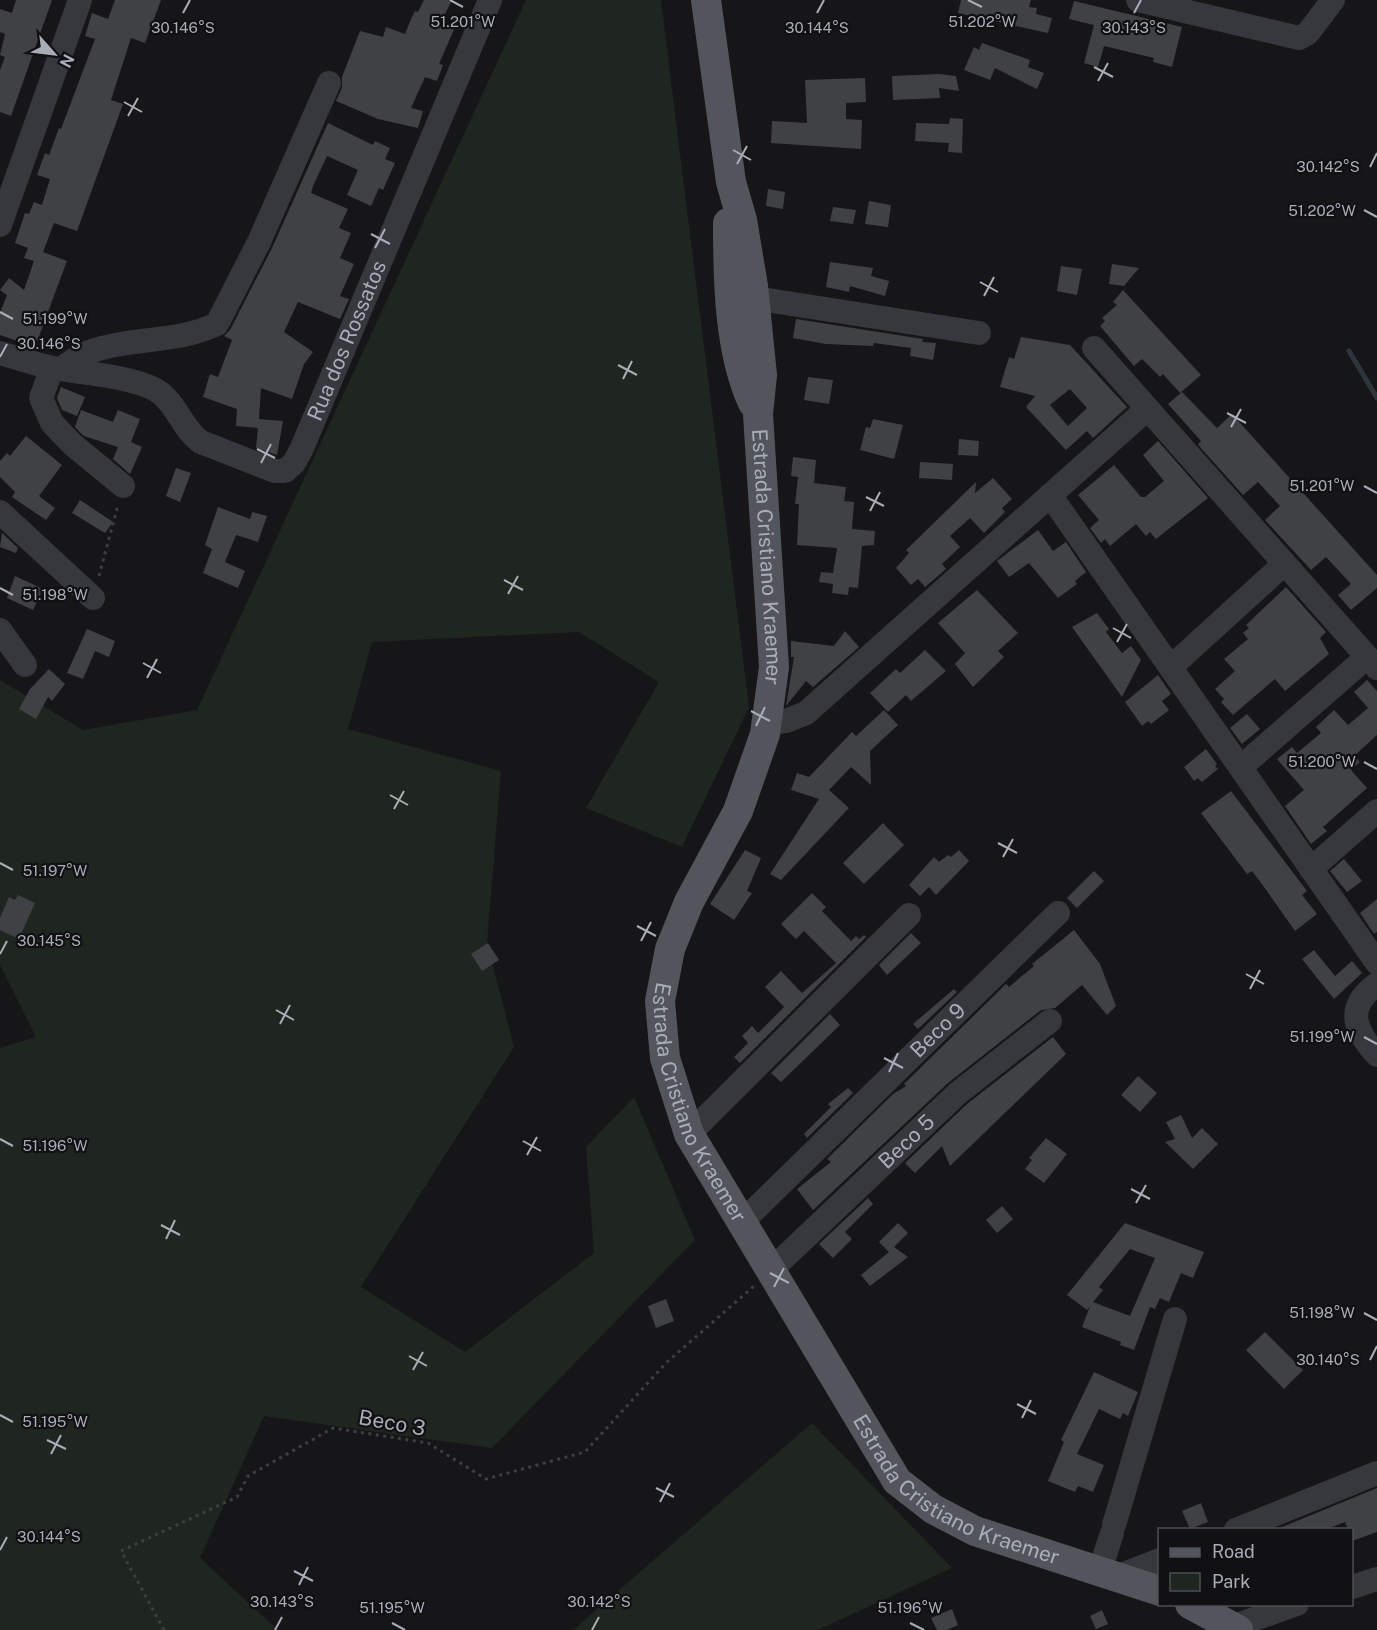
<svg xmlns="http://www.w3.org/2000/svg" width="1377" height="1630" viewBox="0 0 1377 1630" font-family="'Public Sans',sans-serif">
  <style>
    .green { fill: #1e261f }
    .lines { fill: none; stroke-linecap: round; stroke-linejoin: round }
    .stream { stroke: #2c353c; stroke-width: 5 }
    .building { fill: #404145; fill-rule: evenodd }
    .path { stroke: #3d3f44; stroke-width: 3; stroke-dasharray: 3 4.5; stroke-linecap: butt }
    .minor { stroke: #37383d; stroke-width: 24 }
    .major { stroke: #53555c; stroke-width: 30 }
    .ticks { fill: none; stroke: #a8adb8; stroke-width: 2 }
    .labels { text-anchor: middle; stroke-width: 4.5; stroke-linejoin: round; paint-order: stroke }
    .street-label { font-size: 21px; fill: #a8adb8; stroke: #111113 }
    .ticks-label { font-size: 15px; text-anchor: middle; fill: #a8adb8; stroke: #111113; stroke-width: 4.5; stroke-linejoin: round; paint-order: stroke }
  </style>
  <rect width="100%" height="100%" fill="#161618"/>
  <path class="green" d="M526,0H661L749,707L682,847L586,808L659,682L579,632L372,642L348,729L501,771L487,943L514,1047L361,1287L465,1352L594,1253L586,1147L634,1097L695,1240L492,1448L264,1416L200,1558L278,1630H0V1048L36,1037L0,965V680L83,730L197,710Z
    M812,1423L952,1568L818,1630H573Z"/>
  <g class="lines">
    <path class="stream" d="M1349,351L1377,398"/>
  </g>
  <path class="building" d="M16,0H52L11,116L0,112V70L5,57L0,55L5,34L0,32V9L12,13Z
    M115,0H161L145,43L131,38L111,100L123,104L77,231L54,223L43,252L67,261L35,347L0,335V313L7,295L0,290L9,278L24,290L34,261L24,258L28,248L15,243L25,213L29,214L34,202L42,205L50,179L37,175L45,153L49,155L59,128L61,129L95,39L85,36L92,13L108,19Z
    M424,0H452L441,22L455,27L439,64L443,65L437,81L425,77L411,108L423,111L418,128L378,119L336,101L342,88V77L360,31L383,37L386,27L405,34L411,19L415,11L418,12Z
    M961,0H1031L1029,7L1037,8L1036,14L1052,18L1048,33L958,13Z
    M1074,1L1182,27L1172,67L1153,62L1154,58L1104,46L1098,67L1084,63L1094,25L1069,19Z
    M982,43L1030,60L1028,67L1044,73L1037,89L995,68L990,80L964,70L974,47L979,50Z
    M939,74L956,76L959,91L939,88L940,98L893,100L892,76Z
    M865,78L866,102L846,103V119L862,120L861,149L771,143L772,121L807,123L805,80Z
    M950,118L963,119L962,153L948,152L949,143L915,141L916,123L949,124Z
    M328,123L373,145L375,141L390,148L385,159L395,163L383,190L379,188L371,206L347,195L358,170L327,156L313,186L311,193L348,209L339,228L351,233L340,258L354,264L340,296L349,299L340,319L298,302L284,332L313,352L304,364L292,399L261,388L259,419L283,421L277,455L256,448L258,428L236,426L237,409L203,397L210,374L218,377L232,340L224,336L230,330L272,248Z
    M768,189L785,192L783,209L766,206Z
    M869,201L891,205L888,227L865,224Z
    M833,207L856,210L853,224L830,221Z
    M830,262L873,268L871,276L889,281L885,296L850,286L849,292L826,287Z
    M1112,264L1139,268L1124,286L1109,284Z
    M1061,266L1082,269L1077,295L1057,291Z
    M1123,290L1201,375L1180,393L1163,374L1160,377L1142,359L1134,366L1100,326L1105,321L1102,318L1117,305L1113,302Z
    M796,319L923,339L922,342L936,343L933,360L910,356L911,348L874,343L873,346L826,344L793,338Z
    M1021,337L1070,345L1127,407L1093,438L1087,431L1066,450L1026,407L1035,396L1000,387L1009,357L1014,359ZM1070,389L1087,408L1068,426L1050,405Z
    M808,377L833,380L829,404L804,400Z
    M61,387L85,397L77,416L62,410L57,398Z
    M1182,392L1217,428L1232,414L1377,575V588L1351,610L1338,595L1351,584L1326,557L1311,570L1265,520L1280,506L1258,482L1243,495L1200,447L1198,444L1201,441L1168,404Z
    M81,410L113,422L118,410L140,419L131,442L142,447L130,474L113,459L118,447L84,436L75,427Z
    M873,419L903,425L894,459L860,450L866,427L870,428Z
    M26,436L62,465L39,496L55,508L46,520L12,497L15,492L0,477V461L7,453L10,456Z
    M959,439L979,441L978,456L958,455Z
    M1158,441L1208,498L1156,539L1150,532L1146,536L1136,524L1110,546L1105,539L1101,543L1090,528L1099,520L1078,495L1114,465L1141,497H1145L1164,481L1143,455Z
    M793,457L816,460L814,483L846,487L844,501L854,502L852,529L875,531L874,545L862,546L858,588L849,587L848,595L832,593L833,584L819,582L821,572L833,573L837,548L797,545L799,504H795L798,477L791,476Z
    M920,462L953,464L952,480L919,478Z
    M176,468L191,473L180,502L166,496Z
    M993,478L1012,499L1002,508L1005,512L984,533L970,518L950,536L960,547L942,564L946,569L925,587L918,579L911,585L896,568L909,553L906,550L976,482L975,493Z
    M80,500L113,522L105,533L72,513Z
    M218,507L250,519L252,512L267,516L258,542L236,535L225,562L245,571L238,588L203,573L212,549L205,545Z
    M1038,530L1053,551L1066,542L1086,572L1075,581L1077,584L1058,598L1029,563L1009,577L997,561Z
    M2,533L18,548L16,553L0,547Z
    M15,576L43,589L33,610L7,598Z
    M1286,587L1326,632L1320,638L1329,654L1285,691L1275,679L1233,715L1221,702L1224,699L1215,689L1235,671L1224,659L1248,639L1243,633L1249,628L1246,625Z
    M977,590L1018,633L998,651L1004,657L973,687L955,664L965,653L938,623Z
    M1097,613L1109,629L1106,632L1122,653L1131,646L1141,660L1122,697L1072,627Z
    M87,629L115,641L109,657L95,651L83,679L67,673Z
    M845,631L859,647L813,687L806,681L786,706L794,657H791V641L834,646Z
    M925,650L946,671L911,701L906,695L888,712L870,693L896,669L900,673Z
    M49,669L65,684L52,701L48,697L36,719L19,709L30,689Z
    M1158,675L1171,694L1162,701L1169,710L1151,724L1148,721L1142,726L1125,702Z
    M1367,680L1377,691V735L1354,756L1360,762L1351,770L1367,788L1323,827L1327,831L1311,844L1285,806L1304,790L1277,759L1292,747L1297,753L1321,733L1316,727L1334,710L1348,725L1368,708L1354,692Z
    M884,710L898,725L870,751L871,785L851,767L829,790L849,808L781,880L770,874L819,799L791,790L797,773L809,777L852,732L856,736Z
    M1247,714L1260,729L1242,744L1230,728Z
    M1206,749L1217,764L1215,766L1218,769L1202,782L1198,778L1194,781L1184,767Z
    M1231,791L1307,891L1302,895L1317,914L1295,931L1264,887L1252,871L1247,874L1201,813Z
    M883,823L904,845L864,884L843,863Z
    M745,850L761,858L747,891L752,893L734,920L710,904Z
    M959,850L969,861L936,895L929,887L920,896L909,885L934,857L939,862L948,855L951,857Z
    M1344,859L1362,881L1347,892L1330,871Z
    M1094,871L1104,881L1077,908L1067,898Z
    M812,893L826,907L822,911L851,941L856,936L859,939L864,935L866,937L740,1063L734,1057L748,1043L742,1036L752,1026L758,1033L784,1007L765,987L781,971L802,993L836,963L804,931L796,939L781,924Z
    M18,895L35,903L19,939L0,930V918L9,897L15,900Z
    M1377,899V932L1374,934L1360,913Z
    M1074,930L1100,964L1116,1006L1107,1015L1082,985L1055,1008L1041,1010L948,1083L813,1210L797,1189L831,1162L827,1159L893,1094L906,1086L904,1084L1006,984L1009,987L1034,966L1032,964Z
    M911,933L921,943L887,975L879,965Z
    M488,943L499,960L482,971L471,954Z
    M1314,950L1335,976L1352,961L1362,973L1334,999L1302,959Z
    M954,989L957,992L918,1029L913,1024Z
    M830,1014L840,1025L781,1082L771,1073Z
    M1053,1037L1066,1054L950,1166L942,1146L915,1173L905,1163L967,1104Z
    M1138,1076L1157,1093L1140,1112L1121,1095Z
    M848,1088L853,1093L807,1138L804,1134L831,1107L828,1104Z
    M1181,1115L1192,1138L1202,1128L1218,1144L1193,1169L1165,1142L1175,1139L1166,1122Z
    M1046,1138L1067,1154L1044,1183L1025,1169L1032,1160L1029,1158Z
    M868,1198L873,1204L845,1232L852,1239L833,1258L819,1244Z
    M1002,1206L1013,1219L997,1233L986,1220Z
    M898,1223L908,1233L894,1247L908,1257L870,1286L861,1275L889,1252L879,1242Z
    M1125,1223L1204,1252L1193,1278L1181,1273L1169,1302L1160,1298L1155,1309L1150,1307L1134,1350L1120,1345L1121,1342L1082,1327L1090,1306L1087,1310L1067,1295ZM1130,1249L1155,1258L1130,1316L1093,1302L1103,1290L1099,1287Z
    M666,1299L674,1321L656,1328L648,1306Z
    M1265,1332L1303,1370L1284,1389L1246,1350Z
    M1094,1372L1138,1392L1128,1416L1123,1413L1120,1419L1099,1409L1077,1454L1104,1465L1093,1492L1078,1486L1075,1492L1048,1481L1064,1442L1061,1440Z
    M1377,1488V1532L1352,1541V1530H1348L1345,1522L1324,1530H1275Z
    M1201,1503L1208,1522L1190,1529L1182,1511Z
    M952,1609L958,1625L947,1630H937L931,1618Z
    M1102,1610L1108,1624L1096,1629L1090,1616Z"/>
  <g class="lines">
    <path class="path" d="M99,576L118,505
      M164,1630L121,1551L237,1497L248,1476L333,1428L428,1443L486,1479L585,1452L666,1363L754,1286"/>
    <g class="minor">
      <path d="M1138,0L1299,38L1308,33L1333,0"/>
      <path d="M0,225L80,0"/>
      <path d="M737,299L754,298L979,333"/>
      <path d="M1094,348L1377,668"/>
      <path id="s1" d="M0,353C17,358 35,364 53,368C82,373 131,376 156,390C176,402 182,429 201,442L275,471H285L294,463L302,448L490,0"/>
      <path d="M52,368L41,398L52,423L72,444L123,486"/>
      <path d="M61,369C70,363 79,355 89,352C130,337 178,343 217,324L259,242L329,83"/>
      <path d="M1050,495L1377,963"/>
      <path d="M0,512L93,598"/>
      <path d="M0,630L25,665"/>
      <path d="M1171,667L1284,564"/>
      <path d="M767,724L786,721L806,713L1147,409"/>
      <path d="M1241,767L1367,657"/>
      <path d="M1311,869L1377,811"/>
      <path d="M1377,984C1345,1007 1354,1030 1377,1055"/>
      <path d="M689,1134L909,915"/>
      <path id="s2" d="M742,1222L1058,913"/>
      <path id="s3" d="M770,1271L958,1093L1050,1021"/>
      <path d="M1114,1525L1175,1319"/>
      <path d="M1236,1530L1377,1473"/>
      <path d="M1100,1570L1112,1533"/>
      <path d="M1119,1576L1160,1560"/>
      <path d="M1352,1587L1377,1579"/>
      <path d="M1234,1626L1297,1604"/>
    </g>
    <g class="major">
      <path id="s4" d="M706,0L731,182L742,220L753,286L762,375L758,414L774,667L765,734L738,811L689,902L670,949L660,1001L665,1058L689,1134L897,1481L933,1509L975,1531L1160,1591"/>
      <path d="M728,223C728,280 729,351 753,403"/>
      <path d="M1190,1604L1238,1630"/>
    </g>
  </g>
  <path class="ticks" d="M450,0L463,7M968,0L982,7M183,13L190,0M817,13L824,0M1134,13L1141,0M1094,67L1113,77M1098,81L1108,63M124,102L142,112M128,116L138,98M733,150L751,160M737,164L747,146M1370,167L1377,153M1364,210L1377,217M371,234L390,244M375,248L385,229M980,282L998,292M984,296L994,277M0,312L13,319M0,357L7,344M618,365L637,375M623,379L632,361M1227,413L1246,423M1231,427L1241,409M257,449L275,458M261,463L271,444M1364,486L1377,493M866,497L884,506M870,511L880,492M504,580L523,590M0,588L13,595M508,594L518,576M1113,628L1131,638M1117,642L1127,624M143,663L161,673M147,678L157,659M751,711L770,721M756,726L765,707M1364,762L1377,769M390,795L408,805M394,809L404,791M998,843L1017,853M1003,857L1013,839M0,863L13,870M637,926L656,936M641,941L651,922M0,954L7,941M1246,974L1264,984M1250,989L1260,970M276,1010L294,1020M280,1024L290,1005M1364,1037L1377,1044M884,1058L903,1068M889,1072L898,1053M0,1139L13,1146M523,1141L541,1151M527,1155L537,1137M1131,1189L1150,1199M1136,1203L1146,1185M161,1225L180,1235M166,1239L175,1220M770,1273L789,1283M774,1287L784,1268M1364,1313L1377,1320M409,1356L427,1366M1370,1360L1377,1346M413,1370L423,1352M1017,1404L1036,1414M0,1415L13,1422M1022,1418L1031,1400M47,1440L66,1449M51,1454L61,1435M656,1488L674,1497M660,1502L670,1483M0,1550L7,1537M294,1571L313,1581M299,1585L308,1567M392,1623L405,1630M910,1623L924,1630M275,1630L282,1617M592,1630L599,1617"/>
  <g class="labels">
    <g class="street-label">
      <text dy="7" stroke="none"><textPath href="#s1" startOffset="465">Rua dos Rossatos</textPath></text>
      <text dy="7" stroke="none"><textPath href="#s4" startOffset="562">Estrada Cristiano Kraemer</textPath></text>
      <text dy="7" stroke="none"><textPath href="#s2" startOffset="274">Beco 9</textPath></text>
      <text dy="7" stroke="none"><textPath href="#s4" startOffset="1138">Estrada Cristiano Kraemer</textPath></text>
      <text dy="7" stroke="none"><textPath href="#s3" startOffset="188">Beco 5</textPath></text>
      <text transform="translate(392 1423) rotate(10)" y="7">Beco 3</text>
      <text dy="7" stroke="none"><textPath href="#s4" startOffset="1623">Estrada Cristiano Kraemer</textPath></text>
    </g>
  </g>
  <g class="ticks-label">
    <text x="463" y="27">51.201°W</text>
    <text x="982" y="27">51.202°W</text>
    <text x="183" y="33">30.146°S</text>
    <text x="817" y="33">30.144°S</text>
    <text x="1134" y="33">30.143°S</text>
    <text x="1328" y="172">30.142°S</text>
    <text x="1322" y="216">51.202°W</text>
    <text x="55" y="324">51.199°W</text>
    <text x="49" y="349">30.146°S</text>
    <text x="1322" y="491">51.201°W</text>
    <text x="55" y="600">51.198°W</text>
    <text x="1322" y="767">51.200°W</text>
    <text x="55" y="876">51.197°W</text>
    <text x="49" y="946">30.145°S</text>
    <text x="1322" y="1042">51.199°W</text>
    <text x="55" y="1151">51.196°W</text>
    <text x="1322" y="1318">51.198°W</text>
    <text x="1328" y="1365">30.140°S</text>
    <text x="55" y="1427">51.195°W</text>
    <text x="49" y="1542">30.144°S</text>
    <text x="282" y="1607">30.143°S</text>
    <text x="599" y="1607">30.142°S</text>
    <text x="392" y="1613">51.195°W</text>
    <text x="910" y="1613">51.196°W</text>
  </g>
  <rect x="1158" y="1528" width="195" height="78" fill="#111113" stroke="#4d4f55" stroke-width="1.5"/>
  <rect x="1170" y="1548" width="30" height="9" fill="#53555c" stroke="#4d4f55" stroke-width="1.5"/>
  <text x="1212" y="1558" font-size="18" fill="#a8adb8">Road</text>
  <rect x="1170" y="1573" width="30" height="18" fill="#1e261f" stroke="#4d4f55" stroke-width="1.5"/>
  <text x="1212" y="1588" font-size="18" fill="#a8adb8">Park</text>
  <g transform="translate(54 54) rotate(118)" stroke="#111113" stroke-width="4.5" paint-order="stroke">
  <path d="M0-4.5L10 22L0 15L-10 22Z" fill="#a8adb8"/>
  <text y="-9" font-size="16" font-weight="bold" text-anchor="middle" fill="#a8adb8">N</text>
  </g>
</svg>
